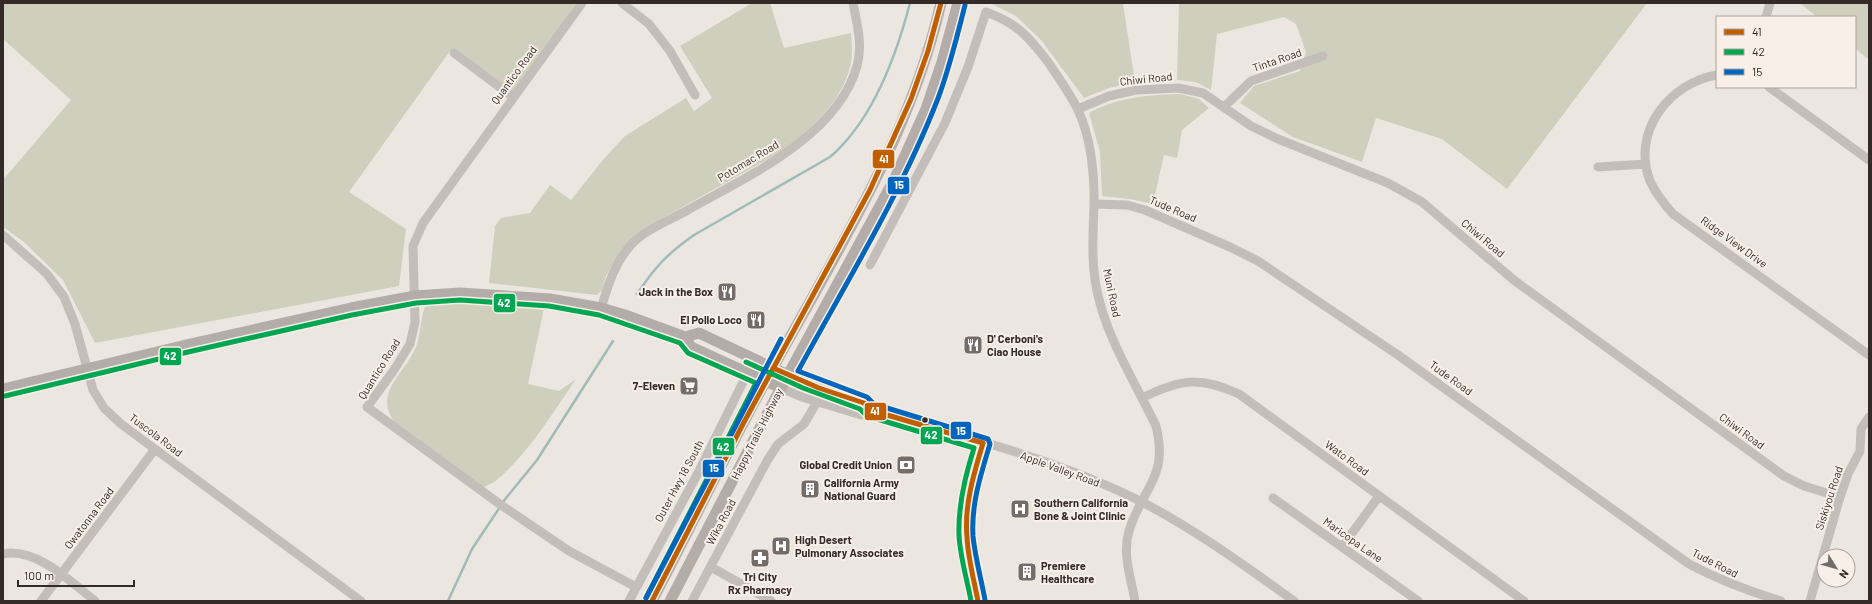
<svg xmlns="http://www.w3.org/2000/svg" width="1872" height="604" viewBox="0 0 1872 604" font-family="Barlow,sans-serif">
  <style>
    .green { fill: #cecfbc }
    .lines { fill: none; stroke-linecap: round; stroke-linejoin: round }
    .stream { stroke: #9fbcb9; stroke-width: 2.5 }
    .minor { stroke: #c4beba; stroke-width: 9 }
    .major { stroke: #b3aca9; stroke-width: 11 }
    .bus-1-casing { stroke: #f8efe8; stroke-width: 8 }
    .bus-2-casing { stroke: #f8efe8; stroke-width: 8 }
    .bus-3-casing { stroke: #f8efe8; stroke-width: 8 }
    .bus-1 { stroke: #bf5f00; stroke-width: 5 }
    .bus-2 { stroke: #00a651; stroke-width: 5 }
    .bus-3 { stroke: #0065bd; stroke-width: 5 }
    .bus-dot { fill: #342b28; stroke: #f8efe8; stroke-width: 1.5 }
    .labels { text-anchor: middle; stroke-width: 4; stroke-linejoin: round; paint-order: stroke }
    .street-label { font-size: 11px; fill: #342b28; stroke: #f8efe8 }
    .poi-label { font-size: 11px; font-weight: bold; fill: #342b28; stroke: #f8efe8; text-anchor: start }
    .line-badge { stroke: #f8efe8; stroke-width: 1.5 }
    .badge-label { font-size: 11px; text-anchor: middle; font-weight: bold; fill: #fff }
  </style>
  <rect width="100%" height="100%" fill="#ece6e0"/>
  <path class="green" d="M3,3H576L513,97L450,51L349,192L406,229L399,286L95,343L63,280L24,242L3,227V180L71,100L3,39Z
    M752,3H770L784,48L851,33C852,45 853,56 850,67C842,101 811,129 784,150L645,228L615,260L606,276L602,290L597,295L489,283L495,226L501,218L530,213L550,185L571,200L602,161L625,136L686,98L694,111L712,98L680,46Z
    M990,3H1143L1123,4L1135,82L1109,88L1084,98L1042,41L1016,16Z
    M1179,3H1647L1507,189L1442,139L1376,118L1362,162L1293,137L1240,103L1254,86L1300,71L1306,52L1296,24L1284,17L1217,34L1211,90L1196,82L1177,80Z
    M1800,3H1869V60L1855,48V17H1817Z
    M1180,94L1199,99L1209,108L1182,130L1177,158L1164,155L1153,204L1130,199L1102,196L1100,152L1089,113C1117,97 1148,95 1180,94Z
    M465,301L503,302L544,308L528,384L559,391L576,379C553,413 529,452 498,479C494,483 487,485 482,488L394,421C373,393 406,372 416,347C421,334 420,319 425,307L436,303Z"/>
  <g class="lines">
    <path class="stream" d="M637,294C655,267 667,254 694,235L830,157C873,120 896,57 910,3
      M502,503L537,460L613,341
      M448,601L472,549L500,507"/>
    <path class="minor" d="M582,3L423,223L413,246L415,322L410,344L394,370L367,407L501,505L569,551L636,587
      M622,3L649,24L670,51L695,95
      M1766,17L1770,3
      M454,53L513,97
      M1717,75C1669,83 1631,132 1650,181C1656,194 1664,204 1673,214L1869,355
      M1769,87L1869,160
      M1225,106L1251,81L1323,56
      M1078,109L1109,96L1136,90L1178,88L1203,93L1251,126L1278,139L1388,183L1422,202L1515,281L1784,476L1804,486L1840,497
      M1598,167L1646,164
      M1094,204L1127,205L1145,210L1230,247L1258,261L1398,355L1689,564C1719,580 1748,591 1781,601
      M3,235L47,274L64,297L75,324L93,390L104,408L121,424L361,601
      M870,265L945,123L968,67L986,12C1017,23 1029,37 1048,62C1058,77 1069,92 1077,108C1091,136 1095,176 1094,206C1093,235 1091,263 1097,291C1107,339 1135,382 1156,426C1169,478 1142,488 1129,531C1122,554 1131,578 1135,601
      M601,308C608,286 614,264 630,246C644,230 668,221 686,211C746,177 837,137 857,66C863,45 857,24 853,3
      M788,375L864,403L870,410C960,435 1059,460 1142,502C1196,530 1245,566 1294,601
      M781,388L802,397L861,415L870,410
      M1142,398C1180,379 1200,376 1239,394L1524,601
      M1273,498L1418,601
      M1342,547L1379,496
      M3,554C36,547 71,582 95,601
      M711,567L771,601
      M41,601L155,449
      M629,601L698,473L748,372
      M692,601L767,461L778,444L804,424L817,402
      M978,601C975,584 970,567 968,549C962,514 972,477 983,443
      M1810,601L1840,497L1848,474L1860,451L1861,429L1869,417"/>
    <path class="major" d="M685,337L699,333L788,375
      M3,389L186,345L351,308L415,296L460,293L550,299L601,308L625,315L685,337L691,347L781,388
      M652,601C693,523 731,443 774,366C838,250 911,134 941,3
      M670,601L776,397L894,180L926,109L942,62L958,3"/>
    <g class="bus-1-casing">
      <path id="bus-1" d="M773,368L819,388L864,403L870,410L983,443
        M652,601L743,424L870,190L911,99L928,51L941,3
        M978,601C974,580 968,559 967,537C964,505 974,473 983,443"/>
    </g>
    <g class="bus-2-casing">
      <path id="bus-2" d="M746,362L803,388L860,409L867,416L974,448C965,476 958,505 959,535C960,557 967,579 971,601
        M5,396L188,352L352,315L416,303L460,300L549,306L599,315L680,343L688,353L756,383L646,598"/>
    </g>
    <g class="bus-3-casing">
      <path id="bus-3" d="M965,5C957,37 949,70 937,101C900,195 846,283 798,371L867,397L874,404L988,439L990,444C981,474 971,504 973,536C975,557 981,578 985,600
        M646,598L781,339"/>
    </g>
    <use href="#bus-1" class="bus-1"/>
    <use href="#bus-2" class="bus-2"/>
    <use href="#bus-3" class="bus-3"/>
  </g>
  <defs>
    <g id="restaurant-square" transform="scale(1)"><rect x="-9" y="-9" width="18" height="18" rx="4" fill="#746c68" stroke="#f8efe8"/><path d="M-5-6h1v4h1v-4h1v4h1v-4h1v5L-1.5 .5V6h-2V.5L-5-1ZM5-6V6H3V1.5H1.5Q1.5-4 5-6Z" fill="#fff"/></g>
    <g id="supermarket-square" transform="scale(1)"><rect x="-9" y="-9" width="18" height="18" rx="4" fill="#746c68" stroke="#f8efe8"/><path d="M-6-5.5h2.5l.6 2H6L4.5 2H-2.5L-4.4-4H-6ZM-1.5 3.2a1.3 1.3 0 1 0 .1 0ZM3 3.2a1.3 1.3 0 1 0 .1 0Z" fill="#fff"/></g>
    <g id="bank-square" transform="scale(1)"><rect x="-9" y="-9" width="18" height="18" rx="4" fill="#746c68" stroke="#f8efe8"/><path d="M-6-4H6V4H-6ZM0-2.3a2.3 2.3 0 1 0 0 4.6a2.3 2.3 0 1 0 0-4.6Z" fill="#fff"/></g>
    <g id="building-square" transform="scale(1)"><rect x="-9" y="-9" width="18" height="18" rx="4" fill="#746c68" stroke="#f8efe8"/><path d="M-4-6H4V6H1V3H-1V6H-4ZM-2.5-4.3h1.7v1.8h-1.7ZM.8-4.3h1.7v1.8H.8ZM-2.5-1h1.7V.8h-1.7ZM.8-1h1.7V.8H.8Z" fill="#fff"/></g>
    <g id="hospital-square" transform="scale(1)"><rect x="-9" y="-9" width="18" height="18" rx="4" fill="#746c68" stroke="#f8efe8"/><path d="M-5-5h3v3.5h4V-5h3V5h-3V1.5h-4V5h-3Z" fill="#fff"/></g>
    <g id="pharmacy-square" transform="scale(1)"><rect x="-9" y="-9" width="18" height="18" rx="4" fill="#746c68" stroke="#f8efe8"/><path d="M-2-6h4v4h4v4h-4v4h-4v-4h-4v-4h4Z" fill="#fff"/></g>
  </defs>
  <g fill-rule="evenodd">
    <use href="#restaurant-square" x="727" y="292"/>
    <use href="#restaurant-square" x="756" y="320"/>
    <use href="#restaurant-square" x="973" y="345"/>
    <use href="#supermarket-square" x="689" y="386"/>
    <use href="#bank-square" x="906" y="465"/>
    <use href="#building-square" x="810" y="489"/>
    <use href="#hospital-square" x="1020" y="509"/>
    <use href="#hospital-square" x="781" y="546"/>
    <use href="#pharmacy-square" x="760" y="558"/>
    <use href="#building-square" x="1027" y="572"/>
  </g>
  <circle class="bus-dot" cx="925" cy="420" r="3.5"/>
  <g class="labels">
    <g class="street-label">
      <text transform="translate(1277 60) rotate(-19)" y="4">Tinta Road</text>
      <text transform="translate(514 75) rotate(-54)" y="4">Quantico Road</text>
      <text transform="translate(1146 79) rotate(-6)" y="4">Chiwi Road</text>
      <text transform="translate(748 161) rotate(-31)" y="4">Potomac Road</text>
      <text transform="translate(1173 209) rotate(23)" y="4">Tude Road</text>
      <text transform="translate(1483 238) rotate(40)" y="4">Chiwi Road</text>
      <text transform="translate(1734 242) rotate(36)" y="4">Ridge View Drive</text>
      <text transform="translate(1112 293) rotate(78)" y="4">Muni Road</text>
      <text transform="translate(379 369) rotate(-58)" y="4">Quantico Road</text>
      <text transform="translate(1451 378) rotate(36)" y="4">Tude Road</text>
      <text transform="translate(1742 431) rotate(36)" y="4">Chiwi Road</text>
      <text transform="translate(757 434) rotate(-63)" y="4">Happy Trails Highway</text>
      <text transform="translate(156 435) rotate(37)" y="4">Tuscola Road</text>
      <text transform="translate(1347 458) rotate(36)" y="4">Wato Road</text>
      <text transform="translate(1060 469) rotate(20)" y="4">Apple Valley Road</text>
      <text transform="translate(679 481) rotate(-62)" y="4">Outer Hwy 18 South</text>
      <text transform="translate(1829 498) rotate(-72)" y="4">Siskiyou Road</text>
      <text transform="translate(89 518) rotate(-53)" y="4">Owatonna Road</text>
      <text transform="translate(721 522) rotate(-62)" y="4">Wika Road</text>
      <text transform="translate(1353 540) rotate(35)" y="4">Maricopa Lane</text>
      <text transform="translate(1715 563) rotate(27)" y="4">Tude Road</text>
    </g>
    <g class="poi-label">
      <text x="713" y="296" text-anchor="end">Jack in the Box</text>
      <text x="742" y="324" text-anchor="end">El Pollo Loco</text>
      <text x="987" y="343">D' Cerboni's<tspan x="987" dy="13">Ciao House</tspan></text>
      <text x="675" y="390" text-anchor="end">7-Eleven</text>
      <text x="892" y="469" text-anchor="end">Global Credit Union</text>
      <text x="824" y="487">California Army<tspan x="824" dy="13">National Guard</tspan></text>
      <text x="1034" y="507">Southern California<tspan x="1034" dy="13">Bone &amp; Joint Clinic</tspan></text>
      <text x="795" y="544">High Desert<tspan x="795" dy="13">Pulmonary Associates</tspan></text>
      <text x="1041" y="570">Premiere<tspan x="1041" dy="13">Healthcare</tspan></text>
      <text x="760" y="581" text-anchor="middle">Tri City<tspan x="760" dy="13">Rx Pharmacy</tspan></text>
    </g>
  </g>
  <g class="line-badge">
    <rect x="872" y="149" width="23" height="20" rx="4" fill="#bf5f00"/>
    <rect x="887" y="176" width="23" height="19" rx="4" fill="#0065bd"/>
    <rect x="493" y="293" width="23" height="20" rx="4" fill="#00a651"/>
    <rect x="159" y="347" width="23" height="19" rx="4" fill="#00a651"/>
    <rect x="864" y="402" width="23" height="19" rx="4" fill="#bf5f00"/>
    <rect x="950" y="421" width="22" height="19" rx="4" fill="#0065bd"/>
    <rect x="920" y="426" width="23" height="19" rx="4" fill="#00a651"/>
    <rect x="712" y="437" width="23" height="19" rx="4" fill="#00a651"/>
    <rect x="702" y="459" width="23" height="19" rx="4" fill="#0065bd"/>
  </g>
  <g class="badge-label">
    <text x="884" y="163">41</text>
    <text x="899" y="189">15</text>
    <text x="504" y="307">42</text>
    <text x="170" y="360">42</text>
    <text x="875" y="415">41</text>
    <text x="961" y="435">15</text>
    <text x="931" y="439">42</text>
    <text x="723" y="451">42</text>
    <text x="714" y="472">15</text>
  </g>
  <rect width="1872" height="604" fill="none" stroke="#342b28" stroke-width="8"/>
  <rect x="1716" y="16" width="140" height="72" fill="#f8efe8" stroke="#aaa19b"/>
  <rect x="1724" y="29" width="20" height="6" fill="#bf5f00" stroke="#aaa19b"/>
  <text x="1752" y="36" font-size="12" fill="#342b28">41</text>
  <rect x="1724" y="49" width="20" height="6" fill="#00a651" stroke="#aaa19b"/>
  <text x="1752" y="56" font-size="12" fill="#342b28">42</text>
  <rect x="1724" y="69" width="20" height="6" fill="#0065bd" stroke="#aaa19b"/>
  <text x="1752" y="76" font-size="12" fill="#342b28">15</text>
  <g transform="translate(1836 568) rotate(127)"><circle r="19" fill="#f8efe8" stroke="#aaa19b"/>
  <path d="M0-3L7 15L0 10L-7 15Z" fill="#746c68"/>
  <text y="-6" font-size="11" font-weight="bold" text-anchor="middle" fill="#342b28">N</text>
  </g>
  <path d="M18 580v6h116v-6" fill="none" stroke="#342b28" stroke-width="2"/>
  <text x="24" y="580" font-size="12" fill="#342b28" stroke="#f8efe8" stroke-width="3" paint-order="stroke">100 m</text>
</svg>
